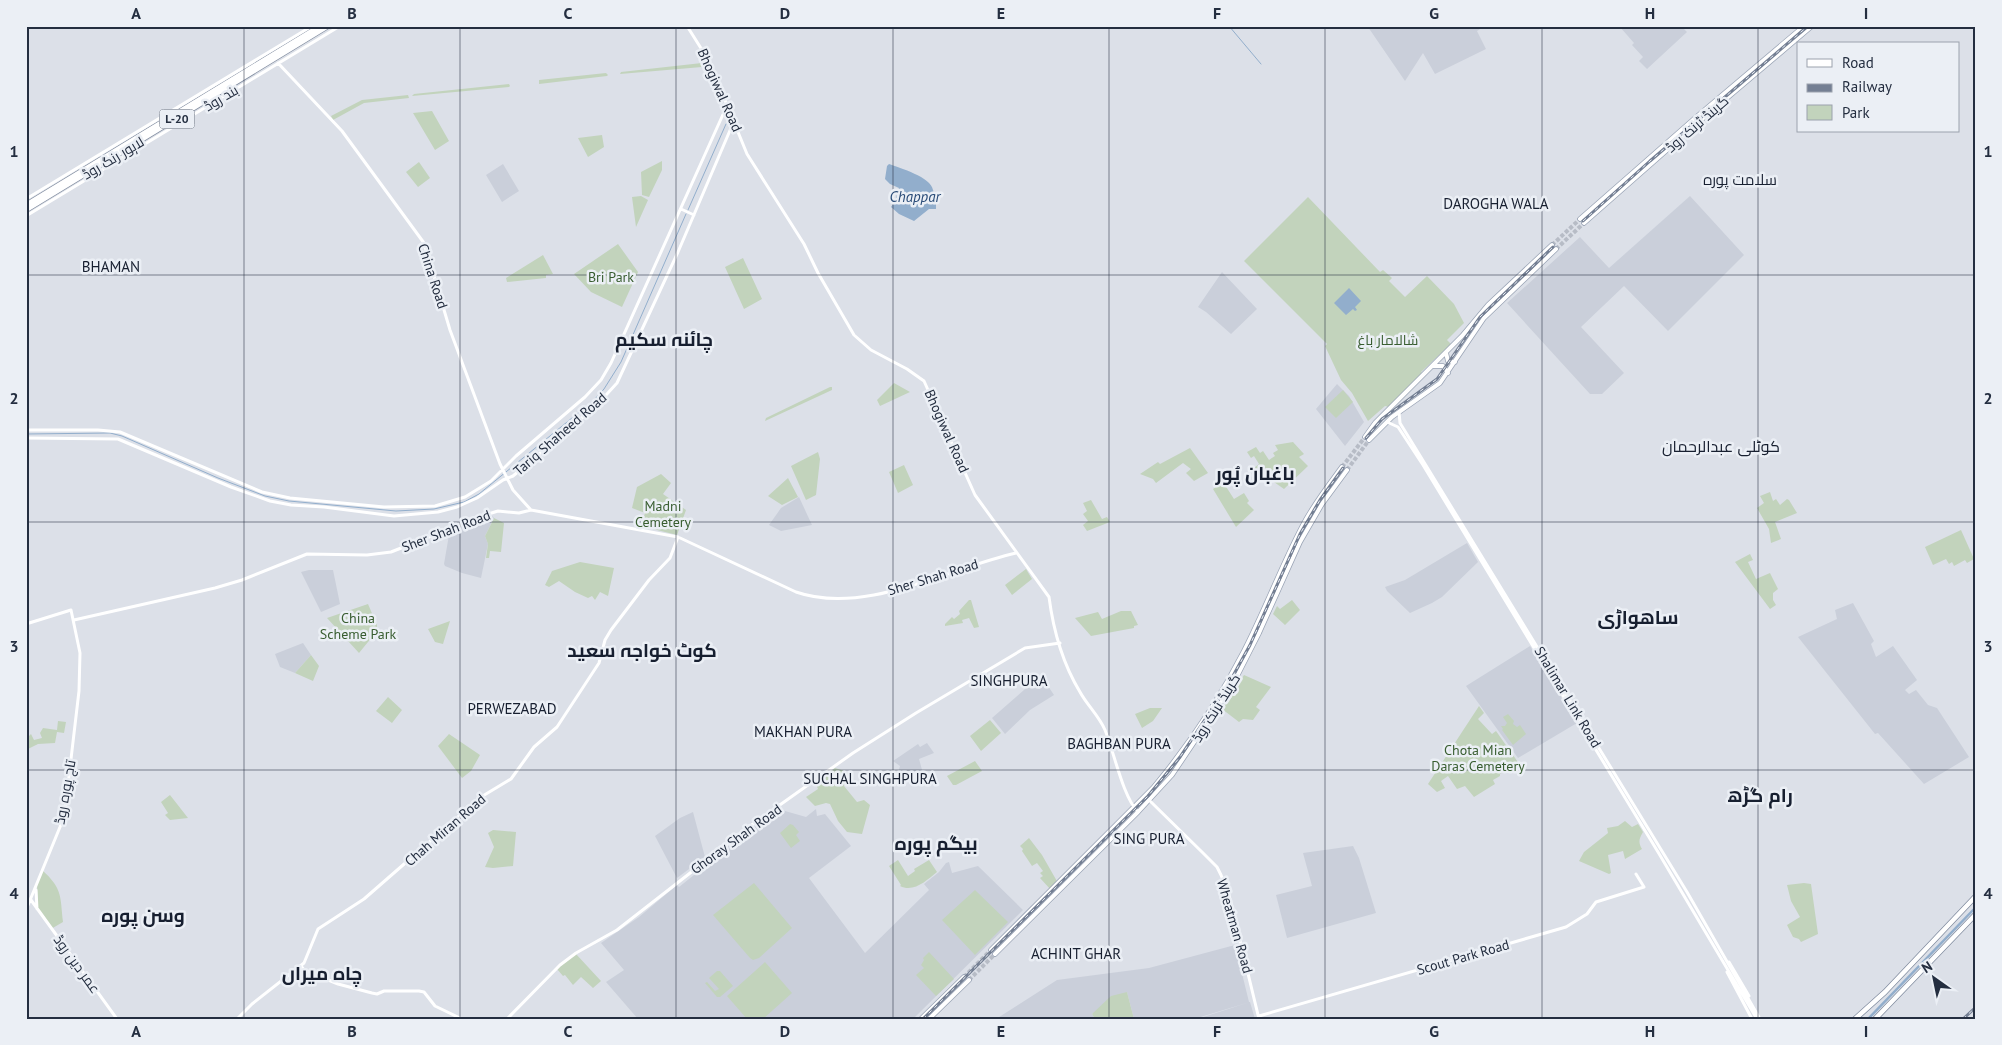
<svg xmlns="http://www.w3.org/2000/svg" width="2002" height="1045" viewBox="0 0 2002 1045" font-family="'PT Sans',Cairo,sans-serif">
  <style>
    .built { fill: #cacfda }
    .green { fill: #c2d3bc }
    .water { fill: #92aecc }
    .lines { fill: none; stroke-linecap: round; stroke-linejoin: round }
    .stream { stroke: #92aecc; stroke-width: 1 }
    .canal { stroke: #92aecc; stroke-width: 2.5 }
    .primary-tunnel { stroke: #b7bcc6; stroke-width: 4; stroke-dasharray: 4 2; stroke-linecap: butt }
    .primary-casing { stroke: #9aa4b5; stroke-width: 5.5 }
    .highway-casing { stroke: #828da0; stroke-width: 6 }
    .secondary { stroke: #fff; stroke-width: 3 }
    .primary { stroke: #fff; stroke-width: 4 }
    .highway { stroke: #fff; stroke-width: 4.5 }
    .rail-casing { stroke: #747f93; stroke-width: 3 }
    .rail { stroke: #ebeff5; stroke-width: 1; stroke-dasharray: 4; stroke-linecap: butt }
    .grid { fill: none; stroke: #242e40; stroke-width: 1; stroke-opacity: 0.55 }
    .labels { text-anchor: middle; stroke-width: 5; stroke-linejoin: round; paint-order: stroke }
    .shield { fill: #ebeff5; stroke: #606876; stroke-width: 1 }
    .shield-label { font-size: 12px; font-weight: bold; fill: #242e40 }
    .street-label { font-size: 14px; fill: #242e40; stroke: #ebeff5 }
    .park-label { font-size: 14px; fill: #385d30; stroke: #ebeff5 }
    .neighbourhood-label { font-size: 15px; fill: #171f30; stroke: #ebeff5 }
    .water-label { font-size: 15px; font-style: italic; fill: #2a4c78; stroke: #ebeff5 }
    .quarter-label { font-size: 16px; fill: #171f30; stroke: #ebeff5 }
    .district-label { font-size: 19px; font-weight: bold; fill: #171f30; stroke: #ebeff5 }
    .neatline { fill: none; stroke: #242e40; stroke-width: 2 }
    .grid-label { font-size: 16px; text-anchor: middle; font-weight: bold; fill: #242e40 }
  </style>
  <rect width="100%" height="100%" fill="#dce0e8"/>
  <path class="built" d="M1485,26L1477,31L1486,49L1435,74L1423,53L1405,81L1368,27Z
    M1621,26H1681L1687,32L1647,69L1639,61L1643,57L1632,45L1634,43L1620,27Z
    M503,164L519,191L502,202L486,175Z
    M1690,196L1744,255L1668,331L1624,286L1581,327L1624,373L1602,394H1590L1507,303L1580,237L1609,268Z
    M1222,272L1257,309L1231,334L1206,312L1198,307Z
    M1337,384L1349,396L1364,422L1345,446L1316,409Z
    M799,497L812,525L781,531L769,525L781,508Z
    M490,513L494,518L485,536L488,544L481,578L462,573L445,566L444,564L450,529Z
    M1467,543L1478,562L1442,597L1432,603L1410,613L1387,591L1385,587L1405,580Z
    M309,570H333L340,604L321,612L301,572Z
    M1853,603L1874,641L1871,644L1876,657L1893,646L1917,680L1905,690L1909,694L1916,690L1928,705L1937,708L1969,757L1924,784L1878,733L1875,734L1798,637L1837,619L1835,610Z
    M303,643L311,655L295,673L280,667L275,654Z
    M1530,646L1577,723L1518,758L1466,686Z
    M1042,677L1054,695L1030,710L1005,734L992,718L1033,682Z
    M927,743L934,753L919,759L924,777L898,773L900,766L893,761L918,744L920,747Z
    M778,809L806,817L816,809L817,816L825,814L851,846L809,878L865,953L929,890L924,884L939,872L946,863L949,862L952,873L978,866L1023,910L913,1019H638L606,982L624,970L601,943L639,917L677,885L679,887L699,871L698,869Z
    M693,812L705,857L677,878L655,836L680,818Z
    M1353,846L1359,858L1376,913L1287,938L1276,895L1312,886L1303,853Z
    M1235,945L1249,1002H1250L1255,1019H1197L1250,1002L1194,1019H1134L1127,992L1092,1014L1095,1019H996L1057,980L1149,968Z"/>
  <path class="green" d="M702,63V67L620,74L621,72Z
    M606,73L608,75L607,76L539,84V80Z
    M509,84L510,86L509,87L412,96L414,94Z
    M408,95L409,98L364,103L333,120L331,116L362,100Z
    M432,111L449,141L435,150L413,113Z
    M602,135L604,147L588,157L578,138Z
    M662,161V170L649,197L642,195L641,172Z
    M419,162L430,178L418,187L406,172Z
    M641,196L648,200L636,227L632,197Z
    M1308,197L1380,272L1383,270L1392,278L1389,281L1405,297L1427,276L1454,304L1464,323L1447,340L1451,344L1421,372L1423,374L1389,407L1385,406L1368,421L1352,393L1341,380L1325,346L1327,344L1244,261Z
    M618,244L638,272L622,307L591,292L574,274Z
    M543,255L553,274L546,275V278L507,282L506,278Z
    M743,258L762,299L744,309L725,267Z
    M894,383L910,392L880,406L877,400Z
    M830,387H832V390L765,421L766,418Z
    M1343,390L1353,402L1336,418L1325,407Z
    M1293,442L1304,454L1299,457L1308,466L1284,489L1254,468L1259,464L1254,456L1251,458L1247,452L1256,447L1260,453L1263,451L1269,460L1275,456L1273,453L1278,450L1275,445Z
    M1190,448L1208,473L1194,481L1186,473L1191,469L1183,463L1156,483L1153,479L1140,474L1158,462L1160,464Z
    M818,452L820,459L816,495L806,500L791,466Z
    M904,465L913,485L898,493L889,472Z
    M661,474L671,483L663,494L686,510L677,535L641,526L645,513L632,508L637,487Z
    M788,478L798,497L782,505L768,496Z
    M1223,482L1234,499L1244,493L1249,501L1247,503L1254,510L1236,527L1213,489Z
    M1770,492L1773,501L1776,499L1780,505L1787,499L1789,500L1797,513L1775,522L1781,539L1771,543L1769,529L1757,508L1764,503L1760,496Z
    M1091,500L1102,519L1107,517L1110,522L1087,531L1083,525L1088,521L1083,514L1087,511L1083,503Z
    M494,518L504,523L501,552L490,551L489,558H486L488,544L485,536Z
    M1961,530L1974,559L1967,563L1965,560L1954,566L1952,562L1949,564L1946,559L1933,565L1925,547Z
    M1750,554L1753,560L1748,562L1756,579L1770,573L1778,589L1773,593V600L1776,605L1770,609L1735,562Z
    M580,562L614,568L608,596L600,592L595,600L592,596L588,598L575,592L559,581L549,587L545,585L552,571Z
    M1026,569L1032,579L1012,595L1005,585Z
    M969,600H971L979,627L974,628L969,618L962,620L963,623L945,626V624L952,617L954,619L960,614L959,611Z
    M1292,600L1300,610L1285,625L1273,614L1277,606L1280,609Z
    M368,604L377,625V631L359,653L327,618Z
    M1121,611H1131L1138,625L1134,626V628L1091,636L1075,618L1098,612L1102,619Z
    M450,621L443,644L435,642L428,629Z
    M311,655L319,666L313,681L295,673Z
    M1244,675L1271,687L1256,707L1260,710L1253,720L1243,719L1239,722L1222,709Z
    M388,697L402,710L392,723L376,711Z
    M1479,706L1484,713L1478,719L1492,734L1496,731L1520,765L1508,773L1506,770L1500,774V776L1493,780L1495,784L1474,797L1465,786L1457,789L1448,776L1441,781L1445,788L1437,792L1428,784Z
    M1150,708H1162L1153,721L1142,728L1135,714Z
    M1508,714L1514,721L1513,724L1517,727L1520,725L1526,734L1513,745L1502,730L1503,729L1501,726H1505L1507,723L1503,717Z
    M990,720L1001,733L981,751L970,736Z
    M58,721L66,722L64,733L57,732L55,743L38,744L26,750V739L31,734L34,740L42,738L40,733L43,728L57,730Z
    M449,734L480,755L471,771L462,778L438,746Z
    M975,761L982,771L956,785H953L947,776Z
    M835,768L845,771L850,775L843,781L844,786L857,802L864,800L870,805L862,834L847,832L838,821L830,804L826,803L815,806L806,797L818,789L815,782Z
    M170,795L188,818L170,820L165,815L168,813L161,802Z
    M1625,821L1632,827L1638,824L1643,832C1639,839 1638,842 1642,849L1625,859L1623,851L1608,855L1611,873L1609,874L1579,861L1584,852L1608,833L1607,828L1618,826Z
    M790,824L793,825L799,832L796,835L800,841L791,848L780,833Z
    M493,830L516,832L513,866L493,868L485,867L494,847L488,833Z
    M1029,838L1042,855L1058,883L1051,890L1040,878L1043,876L1040,873L1043,871L1037,863L1032,866L1022,851L1023,849L1020,846Z
    M898,860L908,876L915,871L914,869L929,860L937,872C927,880 914,893 900,886L901,885L889,866Z
    M42,870C63,889 60,896 63,922L51,929L38,909L37,884Z
    M754,883L792,928L759,958L753,960L750,958L713,915Z
    M1804,883L1811,884L1818,934L1801,942L1799,939L1793,937L1787,925L1800,917L1791,901L1787,885Z
    M975,890L1008,922L975,955L942,920Z
    M929,952L954,979L936,996L916,975L924,968L921,965L924,960L923,958Z
    M576,954L601,981L593,988L581,977L573,985L565,975L563,976L557,969Z
    M765,962L792,993L763,1019H747L727,996Z
    M717,971H720L733,986L720,997H717L705,983L707,982L715,991L719,989L709,978Z
    M1127,992L1134,1019H1095L1092,1014L1111,996Z"/>
  <path class="water" d="M889,164C900,168 931,177 933,190C934,192 933,195 934,198L936,199V209H929L914,221L899,214L891,207L895,201L899,188L890,184L885,179L887,166Z
    M1349,288L1361,301L1355,307L1357,310L1355,311L1353,309L1346,315L1334,303Z"/>
  <g class="lines">
    <path class="stream" d="M1229,26L1261,64
      M688,210L726,124
      M26,434L110,433L122,436L218,478L265,496L289,501L396,511L434,509L464,502L479,494L594,400L604,389L621,362L686,214"/>
    <path class="canal" d="M1868,1019L1976,907"/>
    <path class="primary-tunnel" d="M1552,245L1580,219
      M1556,249L1584,223
      M1342,467L1365,437
      M1347,470L1369,440
      M964,977L991,950
      M969,980L995,954"/>
    <g class="primary-casing">
      <path id="primary" d="M1580,219L1694,119L1804,26
        M1584,223L1701,120L1812,26
        M1446,353L1448,361L1455,362
        M1433,366H1443L1448,373
        M1365,437L1375,423L1462,336L1488,305L1552,245
        M1369,440L1392,417L1440,383L1484,318L1556,249
        M991,950L1153,788C1188,746 1219,700 1244,651C1265,610 1281,567 1302,527C1313,505 1328,486 1342,467
        M995,954L1138,812L1172,775L1233,684L1259,633L1300,542L1322,504L1347,470
        M921,1019L964,977
        M929,1019L969,980"/>
    </g>
    <g class="highway-casing">
      <path id="highway" d="M26,205L320,26
        M26,210L328,26
        M1855,1019L1885,992L1976,896
        M1875,1019L1976,914"/>
    </g>
    <path class="secondary" d="M687,26L709,61L747,154L804,244L818,273L854,335L871,350L907,369L924,381L975,495L1049,597C1053,628 1063,664 1080,692C1087,705 1099,716 1105,730C1114,752 1123,797 1138,812
      M278,63L342,131L424,243L450,330L500,464L513,490L531,510
      M26,199L312,26
      M681,209L694,215
      M26,216L340,26
      M1399,412L1400,423L1687,892L1760,1019
      M1387,422L1398,427L1423,465L1658,852L1757,1019
      M26,430H98L120,432L262,492L290,498L384,507L435,506L465,497L491,481L516,456L585,397L601,380L611,363L725,110L728,107
      M26,438L118,439L231,487L270,501L291,505L324,507L394,516L438,512L457,507L477,498L503,480L513,476L596,406L617,383L678,252L734,121
      M74,620L215,588L242,580L307,554L367,555L391,552L482,516L498,511L519,513L531,510L678,537L796,592C865,616 949,568 1016,553
      M26,624L71,610L80,653L79,691L65,810L60,827L26,910
      M1149,800L1202,852L1217,867L1221,875L1229,895L1259,1019
      M36,890L37,909
      M31,900L117,1019
      M1729,962L1749,996
      M301,966L304,970L338,984L372,993L377,994L384,991H419L424,992L435,1006L462,1019
      M1727,972L1752,1019
      M1259,1016L1566,927L1587,914L1596,902L1644,887L1636,874
      M237,1019L252,1004L304,963L318,929L364,899L481,797L511,779L534,747L557,727L599,663L605,640L611,630L649,580L670,558L678,537
      M507,1019L560,965L576,953L617,930L753,824L853,753L916,713L1025,648L1060,643"/>
    <use href="#primary" class="primary"/>
    <use href="#highway" class="highway"/>
    <g class="rail-casing">
      <path id="rail" d="M1583,221L1650,161L1808,26
        M1366,438L1382,419L1437,379L1480,317L1553,247
        M923,1019L1148,796L1180,757L1228,685L1250,645L1300,534L1320,500L1343,468
        M1963,1019L1976,1007"/>
    </g>
    <use href="#rail" class="rail"/>
  </g>
  <path class="grid" d="M244,26V1019M460,26V1019M676,26V1019M893,26V1019M1109,26V1019M1325,26V1019M1542,26V1019M1758,26V1019M26,275H1976M26,522H1976M26,770H1976"/>
  <g class="labels">
    <rect class="shield" x="159.5" y="109.5" width="35" height="19" rx="4"/>
    <g class="shield-label">
      <text x="177" y="123">L-20</text>
    </g>
    <g class="street-label">
      <text transform="translate(720 90) rotate(66)" y="5">Bhogiwal Road</text>
      <text transform="translate(221 98) rotate(-31)" y="5">بند روڈ</text>
      <text transform="translate(1697 124) rotate(-41)" y="5">گرینڈ ٹرنک روڈ</text>
      <text transform="translate(113 158) rotate(-31)" y="5">لاہور رنگ روڈ</text>
      <text transform="translate(433 276) rotate(72)" y="5">China Road</text>
      <text transform="translate(947 431) rotate(66)" y="5">Bhogiwal Road</text>
      <text transform="translate(560 434) rotate(-41)" y="5">Tariq Shaheed Road</text>
      <text transform="translate(446 531) rotate(-21)" y="5">Sher Shah Road</text>
      <text transform="translate(933 577) rotate(-17)" y="5">Sher Shah Road</text>
      <text transform="translate(1568 697) rotate(59)" y="5">Shalimar Link Road</text>
      <text transform="translate(1216 708) rotate(-58)" y="5">گرینڈ ٹرنک روڈ</text>
      <text transform="translate(65 792) rotate(-80)" y="5">تاج پورہ روڈ</text>
      <text transform="translate(445 830) rotate(-41)" y="5">Chah Miran Road</text>
      <text transform="translate(736 839) rotate(-36)" y="5">Ghoray Shah Road</text>
      <text transform="translate(1235 926) rotate(74)" y="5">Wheatman Road</text>
      <text transform="translate(1463 957) rotate(-16)" y="5">Scout Park Road</text>
      <text transform="translate(77 964) rotate(54)" y="5">عمر دین روڈ</text>
    </g>
    <g class="park-label">
      <text x="611" y="282">Bri Park</text>
      <text x="1388" y="345">شالامار باغ</text>
      <text x="663" y="511">Madni<tspan x="663" dy="16">Cemetery</tspan></text>
      <text x="358" y="623">China<tspan x="358" dy="16">Scheme Park</tspan></text>
      <text x="1478" y="755">Chota Mian<tspan x="1478" dy="16">Daras Cemetery</tspan></text>
    </g>
    <g class="neighbourhood-label">
      <text x="1740" y="185">سلامت پورہ</text>
      <text x="1496" y="209">DAROGHA WALA</text>
      <text x="111" y="272">BHAMAN</text>
      <text x="1009" y="686">SINGHPURA</text>
      <text x="512" y="714">PERWEZABAD</text>
      <text x="803" y="737">MAKHAN PURA</text>
      <text x="1119" y="749">BAGHBAN PURA</text>
      <text x="870" y="784">SUCHAL SINGHPURA</text>
      <text x="1149" y="844">SING PURA</text>
      <text x="1076" y="959">ACHINT GHAR</text>
    </g>
    <g class="water-label">
      <text x="915" y="202">Chappar</text>
    </g>
    <g class="quarter-label">
      <text x="1721" y="452">کوٹلی عبدالرحمان</text>
    </g>
    <g class="district-label">
      <text x="664" y="346">چائنہ سکیم</text>
      <text x="1255" y="480">باغبان پُور</text>
      <text x="1638" y="624">ساھواڑی</text>
      <text x="642" y="657">کوٹ خواجہ سعید</text>
      <text x="1760" y="802">رام گڑھ</text>
      <text x="936" y="850">بیگم پورہ</text>
      <text x="143" y="922">وسن پورہ</text>
      <text x="322" y="980">چاہ میراں</text>
    </g>
  </g>
  <rect width="2002" height="1045" fill="none" stroke="#ebeff5" stroke-width="55"/>
  <rect x="1797" y="42" width="162" height="90" fill="#ebeff5" stroke="#9ba2ad"/>
  <rect x="1807" y="59" width="25" height="8" fill="#ffffff" stroke="#9ba2ad"/>
  <text x="1842" y="68" font-size="15" fill="#242e40">Road</text>
  <rect x="1807" y="84" width="25" height="8" fill="#747f93" stroke="#9ba2ad"/>
  <text x="1842" y="92" font-size="15" fill="#242e40">Railway</text>
  <rect x="1807" y="105" width="25" height="15" fill="#c2d3bc" stroke="#9ba2ad"/>
  <text x="1842" y="118" font-size="15" fill="#242e40">Park</text>
  <g transform="translate(1934 978) rotate(327)" stroke="#ebeff5" stroke-width="4" paint-order="stroke">
  <path d="M0-4L9 19L0 12L-9 19Z" fill="#242e40"/>
  <text y="-8" font-size="14" font-weight="bold" text-anchor="middle" fill="#242e40">N</text>
  </g>
  <rect x="28" y="28" width="1946" height="990" class="neatline"/>
  <g class="grid-label">
    <text x="136" y="19">A</text>
    <text x="352" y="19">B</text>
    <text x="568" y="19">C</text>
    <text x="785" y="19">D</text>
    <text x="1001" y="19">E</text>
    <text x="1217" y="19">F</text>
    <text x="1434" y="19">G</text>
    <text x="1650" y="19">H</text>
    <text x="1866" y="19">I</text>
    <text x="14" y="157">1</text>
    <text x="1988" y="157">1</text>
    <text x="14" y="404">2</text>
    <text x="1988" y="404">2</text>
    <text x="14" y="652">3</text>
    <text x="1988" y="652">3</text>
    <text x="14" y="899">4</text>
    <text x="1988" y="899">4</text>
    <text x="136" y="1037">A</text>
    <text x="352" y="1037">B</text>
    <text x="568" y="1037">C</text>
    <text x="785" y="1037">D</text>
    <text x="1001" y="1037">E</text>
    <text x="1217" y="1037">F</text>
    <text x="1434" y="1037">G</text>
    <text x="1650" y="1037">H</text>
    <text x="1866" y="1037">I</text>
  </g>
</svg>
